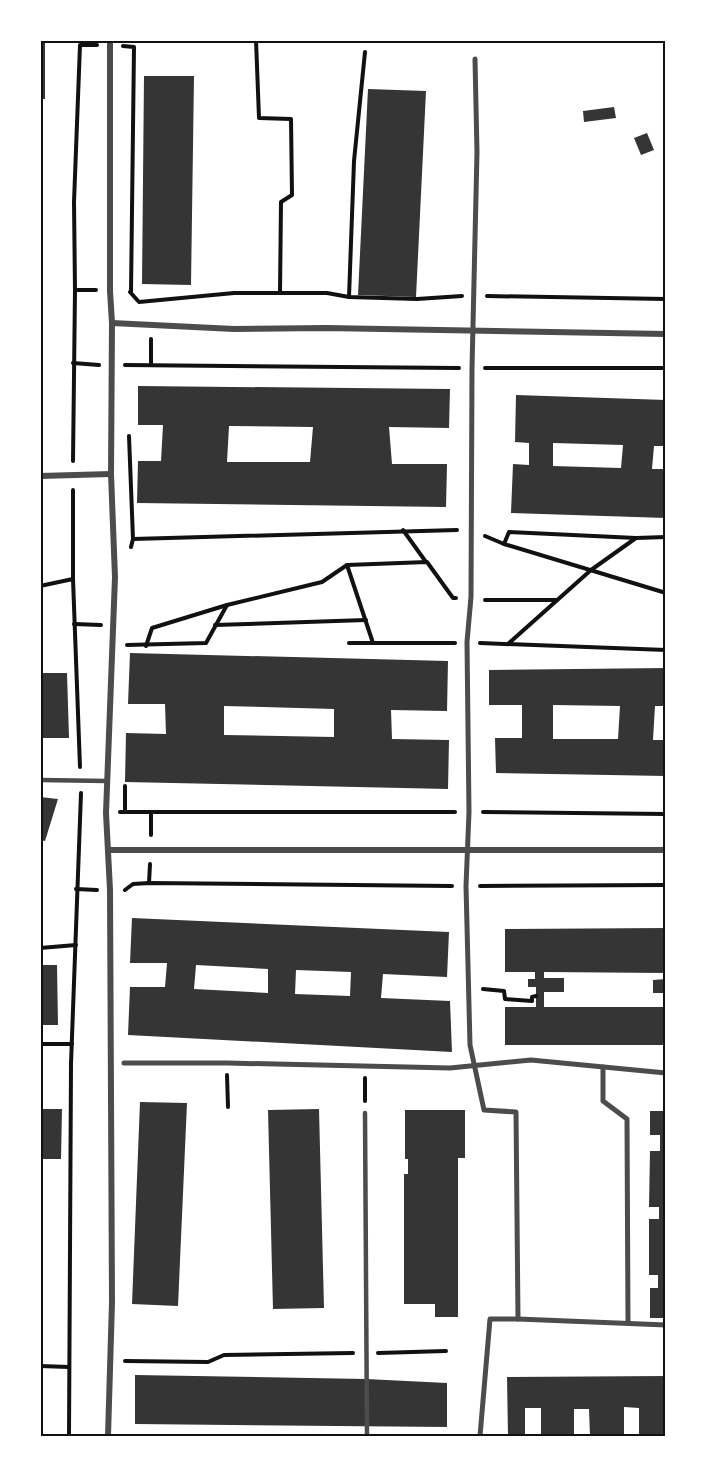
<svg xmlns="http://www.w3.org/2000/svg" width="706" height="1477" viewBox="0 0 706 1477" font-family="'Source Sans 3',sans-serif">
<rect width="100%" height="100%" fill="#fff"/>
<g fill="#353535" fill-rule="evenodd">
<rect x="40" y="40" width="5" height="59"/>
<polygon points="144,76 194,76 191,285 142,284"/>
<polygon points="368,89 426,91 416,297 358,295"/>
<polygon points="614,107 616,118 584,122 583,111"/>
<polygon points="647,133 654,150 641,155 634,138"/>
<path d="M138 386 450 389 449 428 389 427 392 464H447L446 507 137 503 138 461H161L163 425H138ZM229 426 313 427 310 462H227Z"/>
<path d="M516 395 666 400V446H654L652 469H666V518L511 513 513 464 529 465V443L515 442ZM553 443 623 445 621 468 553 466Z"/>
<path d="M130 653 448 661 447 711 391 710 392 739 449 740 448 789 125 782 126 733 166 734 165 704H128ZM224 706 334 709V737L224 735Z"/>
<path d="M666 668V706H655L653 740H666V776L496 773 495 738H522V705H489V670ZM553 705 620 706 618 739H553Z"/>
<polygon points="40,673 67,673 69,738 40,738"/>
<polygon points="40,797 58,799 45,841 40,840"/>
<path d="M132 918 449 932 447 977 383 974 381 998 450 1001 452 1052 128 1035 130 987H165L167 963H130ZM196 965 268 969V993L194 989ZM296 970 351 972 350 996 295 994Z"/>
<polygon points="666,928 666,973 544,972 544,978 564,978 564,992 544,992 544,1007 666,1007 666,1045 505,1045 505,1007 536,1007 536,987 528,987 528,979 535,979 535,972 505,972 505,929"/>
<polygon points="40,965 57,965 58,1025 40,1025"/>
<polygon points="666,979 666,993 653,993 653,980"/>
<polygon points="140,1102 187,1103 178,1306 132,1304"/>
<polygon points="40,1109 62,1109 61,1159 40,1159"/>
<polygon points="319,1109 324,1308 273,1309 268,1110"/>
<polygon points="405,1110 465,1110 465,1158 458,1158 458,1317 435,1317 435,1304 404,1304 404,1174 408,1174 408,1159 405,1159"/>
<polygon points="650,1111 666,1111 666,1318 650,1318 650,1288 658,1288 658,1275 649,1275 649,1219 659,1219 659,1207 649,1207 650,1151 660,1151 660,1135 650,1135"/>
<polygon points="135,1375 366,1379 447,1383 447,1427 135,1424"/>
<polygon points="666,1376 666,1435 639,1435 639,1408 624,1407 624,1436 590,1436 589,1409 574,1409 574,1436 541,1436 541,1408 525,1408 525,1436 508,1436 507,1377"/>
</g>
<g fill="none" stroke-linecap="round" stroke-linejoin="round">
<g stroke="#111" stroke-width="4">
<polyline points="256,40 259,118 291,119 292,195 281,202 280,293"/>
<polyline points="123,46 134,47 131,292"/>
<polyline points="75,290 96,290"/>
<polyline points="130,292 139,302 234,293 327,293 349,297 417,299 462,296"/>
<polyline points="487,296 666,299"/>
<polyline points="349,297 354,161 365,52"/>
<polyline points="73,363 99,365"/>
<polyline points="125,365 459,368"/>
<polyline points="151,365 151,339"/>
<polyline points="485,368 666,368"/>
<polyline points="129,436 133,539 131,547"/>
<polyline points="73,461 75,290 74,202 80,45 97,45"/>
<polyline points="73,490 73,579 80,767"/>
<polyline points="403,530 426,562"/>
<polyline points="485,536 504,544 509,532 636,538 666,537"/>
<polyline points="133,539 457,530"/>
<polyline points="504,544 666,593"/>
<polyline points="347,565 373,643"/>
<polyline points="40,586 73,579"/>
<polyline points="485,600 556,600"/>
<polyline points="74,624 101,625"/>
<polyline points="215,625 366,620"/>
<polyline points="349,643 455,643"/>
<polyline points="480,643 666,650"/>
<polyline points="508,644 591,570 636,538"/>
<polyline points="127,645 206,643 227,605"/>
<polyline points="146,646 152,628 227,605 322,582 347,565 427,562 453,598 456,598"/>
<polyline points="125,786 125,812"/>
<polyline points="120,812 455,812"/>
<polyline points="483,812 666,814"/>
<polyline points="151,835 151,812"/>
<polyline points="149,883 150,864"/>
<polyline points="480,886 666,885"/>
<polyline points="76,889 97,890"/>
<polyline points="125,890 133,884 149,883 452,886"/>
<polyline points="40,948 76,945"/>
<polyline points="483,989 504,991 505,999 532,1001 532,997 536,996"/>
<polyline points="40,1044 72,1044"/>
<polyline points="227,1075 228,1107"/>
<polyline points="365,1101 365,1078"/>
<polyline points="378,1353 446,1351"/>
<polyline points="125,1361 208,1362 224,1355 353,1353"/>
<polyline points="40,1366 69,1367"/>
<polyline points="69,1436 71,1064 81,793"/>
</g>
<g stroke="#4c4c4c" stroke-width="4.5">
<polyline points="40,780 107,781"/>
<polyline points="365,1113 367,1436"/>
</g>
<g stroke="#4c4c4c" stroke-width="5">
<polyline points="475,59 477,152 472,368 471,597 467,642 469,812 466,886 470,1045 484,1110 516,1112 518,1319 490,1319 480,1436"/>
<polyline points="124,1063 227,1063 450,1068 531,1060 666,1073"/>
<polyline points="603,1067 603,1101 627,1119 628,1323"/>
<polyline points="518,1319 666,1325"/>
</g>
<g stroke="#4c4c4c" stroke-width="6">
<polyline points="112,323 234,329 326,328 666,334"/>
<polyline points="40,476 111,474"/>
<polyline points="109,850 666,850"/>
<polyline points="108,1436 112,1302 110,890 106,813 115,577 111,474 112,323 110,291 110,40"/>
</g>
</g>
<rect width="706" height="1477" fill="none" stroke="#ffffff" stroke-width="84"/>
<rect x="42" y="42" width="622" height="1393" fill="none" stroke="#111" stroke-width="2"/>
</svg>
